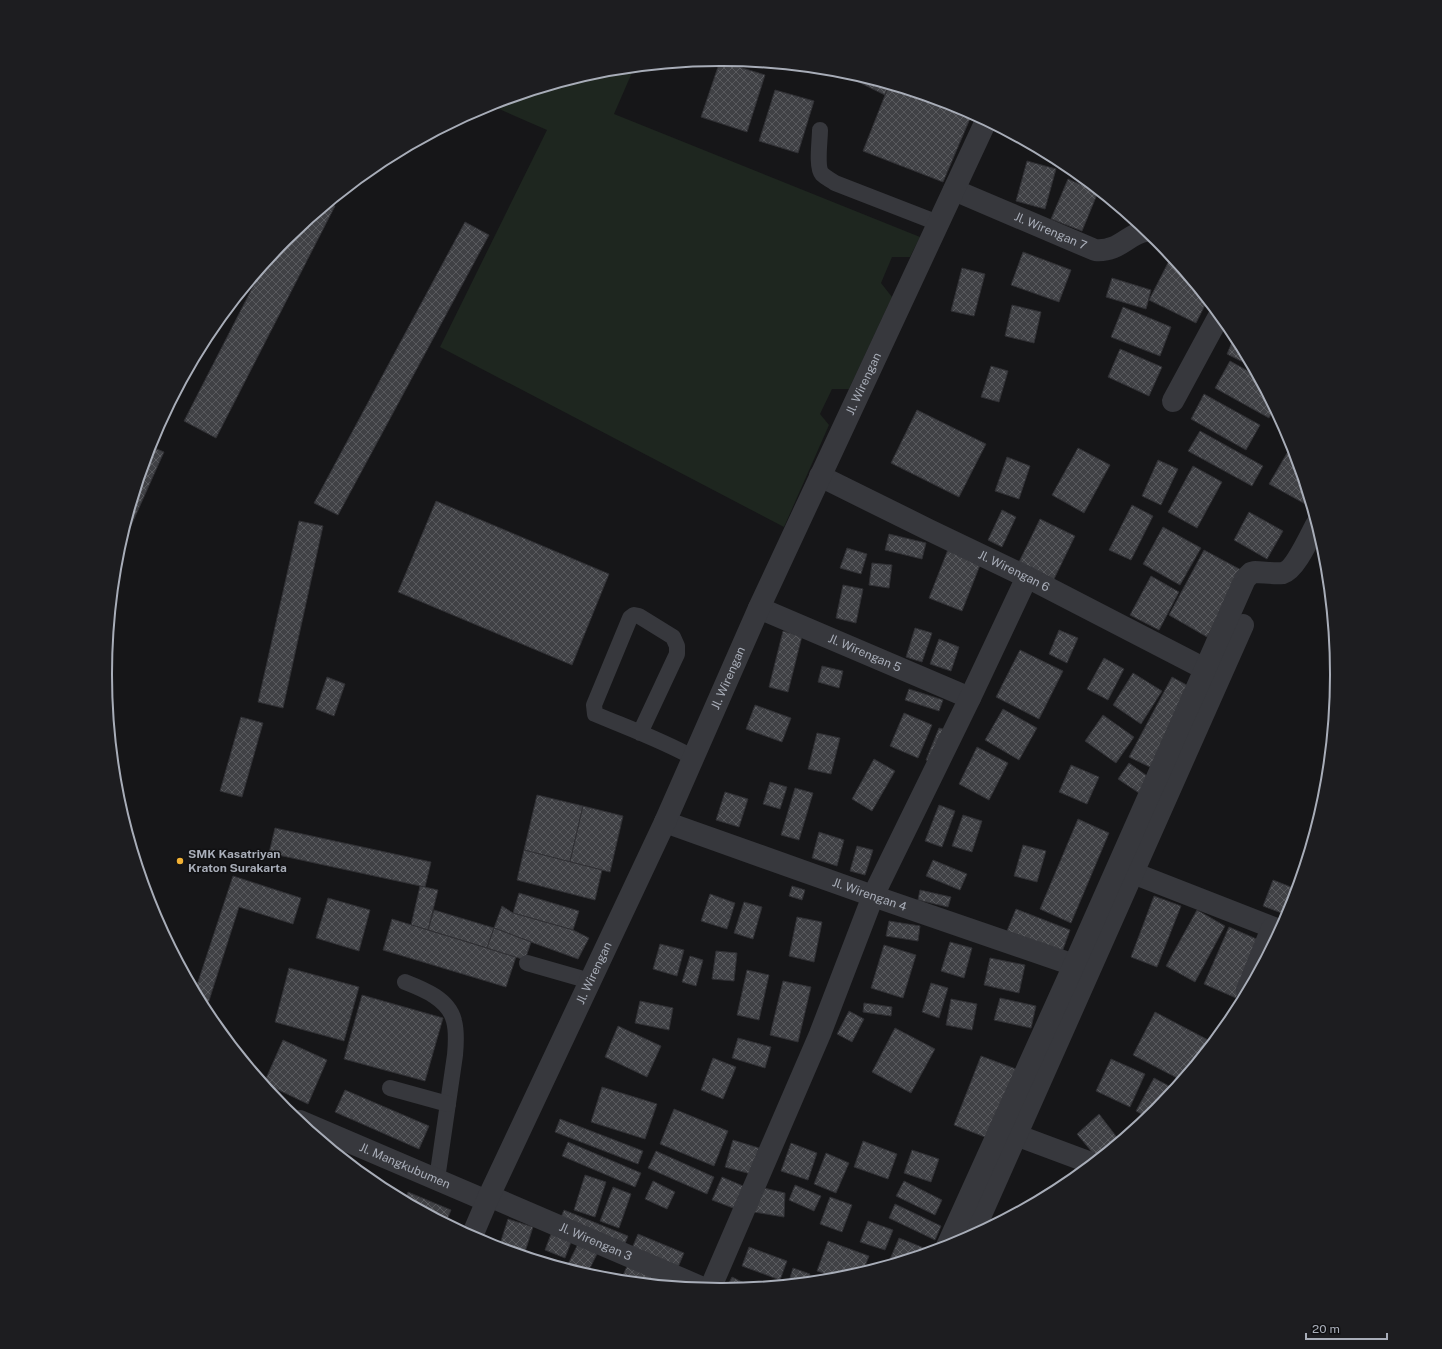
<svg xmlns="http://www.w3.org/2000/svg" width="1442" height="1349" viewBox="0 0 1442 1349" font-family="'Public Sans',sans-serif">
<defs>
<pattern id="building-cross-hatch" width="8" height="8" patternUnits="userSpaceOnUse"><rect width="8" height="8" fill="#404145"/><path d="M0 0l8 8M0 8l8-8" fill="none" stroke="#595a5e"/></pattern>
</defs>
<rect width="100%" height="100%" fill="#161618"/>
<polygon fill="#1e261f" points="634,68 614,114 920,237 910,257 892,257 881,283 892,297 849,389 832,389 820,414 829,425 784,527 440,347 547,130 490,105 601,71"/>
<g fill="url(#building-cross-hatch)" stroke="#303034">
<polygon points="720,61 765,75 747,132 701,117"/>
<polygon points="834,70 841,71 889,85 885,95"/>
<polygon points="889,85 957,106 972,114 943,182 863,151"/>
<polygon points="775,90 814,101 798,153 759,141"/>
<polygon points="1027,161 1056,169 1045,209 1016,201"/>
<polygon points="1068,179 1098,192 1082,231 1051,219"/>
<polygon points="330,203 335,206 216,438 184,421 263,267 286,239"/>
<polygon points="465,222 489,235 338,515 314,503"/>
<polygon points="1023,252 1071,270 1059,302 1011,285"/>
<polygon points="1170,259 1175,262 1207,301 1196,323 1149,300"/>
<polygon points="962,268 985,274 974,316 951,311"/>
<polygon points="1112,278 1151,290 1146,309 1106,297"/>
<polygon points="1012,305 1041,312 1034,343 1005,336"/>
<polygon points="1123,307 1171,327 1160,356 1111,337"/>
<polygon points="1233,340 1238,343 1251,366 1227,354"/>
<polygon points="1120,349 1162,367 1149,396 1108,377"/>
<polygon points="1230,361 1255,375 1274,409 1269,418 1215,388"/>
<polygon points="991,366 1008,371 999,402 981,397"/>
<polygon points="1204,394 1260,425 1246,450 1191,419"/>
<polygon points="917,410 986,444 959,497 891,463"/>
<polygon points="1200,431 1263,466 1252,486 1188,451"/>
<polygon points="150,446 164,452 117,557 117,554"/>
<polygon points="1078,448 1110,465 1084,513 1052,495"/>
<polygon points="1287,453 1295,458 1309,504 1309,506 1269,484"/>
<polygon points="1007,457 1030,466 1019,499 995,491"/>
<polygon points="1158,460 1178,469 1161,505 1142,496"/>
<polygon points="1193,466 1222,482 1197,528 1168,512"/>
<polygon points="436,501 609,574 572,665 398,592"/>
<polygon points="1132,505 1153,516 1131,560 1109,550"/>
<polygon points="1002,510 1016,517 1002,547 988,540"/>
<polygon points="1249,512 1283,531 1267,559 1234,540"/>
<polygon points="1040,519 1075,536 1053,581 1018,564"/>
<polygon points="299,521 323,526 283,708 258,702"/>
<polygon points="1163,527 1201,548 1180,585 1143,564"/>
<polygon points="889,534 926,543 922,559 885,550"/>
<polygon points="949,547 982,560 962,611 929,598"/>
<polygon points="847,548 867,554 861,574 840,568"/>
<polygon points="1204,550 1243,571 1207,637 1169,615"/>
<polygon points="872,563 892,565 889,588 869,585"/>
<polygon points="1151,576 1179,592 1159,630 1130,615"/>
<polygon points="843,585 863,589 856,623 836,618"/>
<polygon points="915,628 932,633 922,662 906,657"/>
<polygon points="1059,630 1078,638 1067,663 1049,654"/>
<polygon points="783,631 802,636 788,692 769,687"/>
<polygon points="939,639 959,647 951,671 930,664"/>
<polygon points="1020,650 1063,671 1039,719 996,697"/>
<polygon points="1104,658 1124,669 1108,700 1087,689"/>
<polygon points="822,666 843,671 839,688 818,682"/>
<polygon points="1133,673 1162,691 1141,724 1113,705"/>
<polygon points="327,677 345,684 334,716 316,709"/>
<polygon points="1172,677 1192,688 1154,769 1129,757"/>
<polygon points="909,689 943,700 939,711 905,700"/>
<polygon points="755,705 791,718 782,742 746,729"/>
<polygon points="1003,709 1037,728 1019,760 985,740"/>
<polygon points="904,713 932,725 918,758 890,746"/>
<polygon points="1103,715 1134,737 1116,763 1085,741"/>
<polygon points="241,717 263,723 242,797 220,791"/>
<polygon points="939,728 943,729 930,762 926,760"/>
<polygon points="817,733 840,738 831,774 808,769"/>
<polygon points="977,747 1008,763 989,800 959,784"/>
<polygon points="874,759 895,771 872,811 852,799"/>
<polygon points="1129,763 1150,778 1139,793 1118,779"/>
<polygon points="1071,765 1099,777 1087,804 1059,792"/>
<polygon points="770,782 787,787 780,809 763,804"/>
<polygon points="795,788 813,793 799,840 781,835"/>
<polygon points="725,792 748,799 739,827 716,820"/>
<polygon points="537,795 583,806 570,862 524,850"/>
<polygon points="939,805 955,811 942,847 925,841"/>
<polygon points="583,806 623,816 610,872 570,862"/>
<polygon points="963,815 982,821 972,852 952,846"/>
<polygon points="1078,819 1109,833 1071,923 1040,909"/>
<polygon points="275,828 431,862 425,887 269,853"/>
<polygon points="819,832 844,840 837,866 812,858"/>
<polygon points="1023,845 1046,851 1037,882 1014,876"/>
<polygon points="857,846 873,850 865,875 850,871"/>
<polygon points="524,850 602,870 595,900 517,880"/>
<polygon points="933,860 967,874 960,890 926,876"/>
<polygon points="233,876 301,898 293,924 239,907 206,1010 195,991"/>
<polygon points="1273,880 1296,889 1287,915 1263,906"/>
<polygon points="420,886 438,890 428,930 411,925"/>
<polygon points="792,886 805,890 802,900 789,896"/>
<polygon points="920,890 951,897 948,907 918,900"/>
<polygon points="519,893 579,911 573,930 513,913"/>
<polygon points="710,894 735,903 727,929 701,921"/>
<polygon points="1154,896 1181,906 1157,967 1131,957"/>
<polygon points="328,898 370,910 359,951 316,938"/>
<polygon points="744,902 762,907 753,939 734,933"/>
<polygon points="502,906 513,913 573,930 589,938 578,959 531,942 494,928"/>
<polygon points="1016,909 1070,930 1062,952 1007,931"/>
<polygon points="434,910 494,928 487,948 428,930"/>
<polygon points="1197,910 1225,926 1195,982 1166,966"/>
<polygon points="797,917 822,922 814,962 789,956"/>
<polygon points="392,919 516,957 506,987 383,950"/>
<polygon points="889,921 920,926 918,941 886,936"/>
<polygon points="1229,927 1261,941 1236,998 1204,984"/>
<polygon points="494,928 531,942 525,960 487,948"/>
<polygon points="950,942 972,948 964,978 941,971"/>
<polygon points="660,944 684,950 677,976 653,969"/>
<polygon points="884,945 916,955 903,998 871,988"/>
<polygon points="716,951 737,953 734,981 712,979"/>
<polygon points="690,956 703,960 696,986 682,982"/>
<polygon points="990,958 1025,965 1019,993 984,985"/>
<polygon points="289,968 359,987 344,1041 275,1022"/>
<polygon points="747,970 769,975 759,1020 737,1015"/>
<polygon points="783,981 811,987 798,1042 770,1035"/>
<polygon points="931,983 948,988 939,1018 922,1012"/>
<polygon points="362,995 443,1018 425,1081 344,1059"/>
<polygon points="1000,998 1036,1006 1031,1028 994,1020"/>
<polygon points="951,999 977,1004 972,1030 946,1025"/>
<polygon points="640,1001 673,1008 669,1030 635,1023"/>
<polygon points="864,1003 892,1007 891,1016 863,1012"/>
<polygon points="849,1011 864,1019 852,1042 837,1034"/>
<polygon points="1155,1012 1212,1042 1181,1080 1133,1055"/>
<polygon points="618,1026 661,1046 647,1077 605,1057"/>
<polygon points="895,1028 935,1049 911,1093 872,1072"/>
<polygon points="738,1038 771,1047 765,1068 732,1058"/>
<polygon points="283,1040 327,1060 308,1104 264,1083"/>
<polygon points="981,1056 1016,1069 990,1139 954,1125"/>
<polygon points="713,1058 736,1067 723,1099 701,1090"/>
<polygon points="1111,1059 1145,1074 1130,1107 1096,1091"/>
<polygon points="1154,1078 1169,1086 1158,1107 1147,1117 1136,1111"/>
<polygon points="602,1087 657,1104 645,1139 591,1122"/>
<polygon points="345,1090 429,1126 419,1149 335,1112"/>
<polygon points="674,1109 728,1131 714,1166 660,1144"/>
<polygon points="1099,1114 1119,1140 1097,1158 1077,1134"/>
<polygon points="560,1119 643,1151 638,1164 555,1132"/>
<polygon points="733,1140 759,1148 751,1174 725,1167"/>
<polygon points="863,1141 897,1154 888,1179 854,1167"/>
<polygon points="568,1142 641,1173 635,1187 562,1156"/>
<polygon points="791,1143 817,1153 808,1180 781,1171"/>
<polygon points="912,1150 939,1159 931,1182 904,1173"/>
<polygon points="656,1151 714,1177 707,1194 648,1168"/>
<polygon points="826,1153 849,1163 836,1193 814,1184"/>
<polygon points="585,1175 606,1182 595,1217 574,1210"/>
<polygon points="722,1177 750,1189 741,1211 712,1200"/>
<polygon points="653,1181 675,1192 667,1209 645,1199"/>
<polygon points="904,1181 942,1200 935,1215 896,1196"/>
<polygon points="795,1185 821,1196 814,1211 789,1200"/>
<polygon points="613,1187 631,1194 619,1228 600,1221"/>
<polygon points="764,1188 785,1193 784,1217 754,1212"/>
<polygon points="408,1192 451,1210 446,1222 405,1200"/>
<polygon points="830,1197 852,1205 842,1232 820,1224"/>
<polygon points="895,1204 941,1226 935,1240 889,1218"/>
<polygon points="564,1210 628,1236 623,1249 559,1222"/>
<polygon points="508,1219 533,1227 524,1255 499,1247"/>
<polygon points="868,1221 893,1230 885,1250 860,1242"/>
<polygon points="551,1234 571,1242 565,1258 545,1250"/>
<polygon points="638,1234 684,1253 676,1272 630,1253"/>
<polygon points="899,1238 929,1250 929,1252 888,1264"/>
<polygon points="828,1241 869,1256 863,1271 839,1278 817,1271"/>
<polygon points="578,1244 597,1254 587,1274 568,1264"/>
<polygon points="749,1247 787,1261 780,1280 742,1266"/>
<polygon points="628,1264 690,1287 621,1280"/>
<polygon points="793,1268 810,1274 807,1282 793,1283 789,1281"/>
<polygon points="732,1277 752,1287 726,1289"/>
</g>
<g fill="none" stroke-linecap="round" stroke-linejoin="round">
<g stroke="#37383d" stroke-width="16">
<path d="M820 130C820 140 816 167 822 174 826 178 831 180 835 183L938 223"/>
<path d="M640 733 677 654V646L673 637 639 616 634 615 630 618 594 705 595 714C628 728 661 740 692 757"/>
<polyline points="527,963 590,981"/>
<path d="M405 982C423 989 449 999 454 1021 457 1032 456 1044 455 1055L437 1179"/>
<polyline points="390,1088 448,1104"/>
</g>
<g stroke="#37383d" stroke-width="22">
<path id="s1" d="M954 190 1095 250C1120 252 1127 234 1146 231"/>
<polyline points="1173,401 1219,316"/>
<path id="s2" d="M820 476 929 530 1027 577 1205 669"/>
<path id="s3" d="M759 608 970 698"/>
<path id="s4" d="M665 822 873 896 1074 965"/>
<polyline points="1133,873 1279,930"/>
<polyline points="1247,990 1272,928"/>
<path id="s5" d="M300 1121 487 1201"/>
<polyline points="1016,1135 1091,1163"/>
<path id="s6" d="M489 1196 703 1288"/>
<polyline points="972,1235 1243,625"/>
<path id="s7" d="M472 1236 489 1196 665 822 759 608 986 121"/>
<path d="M947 1246 1074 965 1245 579 1251 573 1255 572C1263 572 1274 574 1283 573 1295 570 1310 536 1316 525"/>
<polyline points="710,1289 820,1034 873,896 970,698 1027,577"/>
</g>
</g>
<circle fill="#f2b134" stroke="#111113" stroke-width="1.5" cx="180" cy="861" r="4"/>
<g text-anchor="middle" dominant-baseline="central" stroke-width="3" stroke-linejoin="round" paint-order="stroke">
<g font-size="12" fill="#a8adb8" stroke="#111113">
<text stroke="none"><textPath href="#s1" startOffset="105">Jl. Wirengan 7</textPath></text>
<text stroke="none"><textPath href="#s7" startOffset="938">Jl. Wirengan</textPath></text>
<text stroke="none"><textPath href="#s2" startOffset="216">Jl. Wirengan 6</textPath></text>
<text stroke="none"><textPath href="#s3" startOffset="115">Jl. Wirengan 5</textPath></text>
<text stroke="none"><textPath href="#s7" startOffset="614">Jl. Wirengan</textPath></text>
<text stroke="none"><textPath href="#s4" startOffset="217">Jl. Wirengan 4</textPath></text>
<text stroke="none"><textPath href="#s7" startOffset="290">Jl. Wirengan</textPath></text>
<text stroke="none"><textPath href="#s5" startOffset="114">Jl. Mangkubumen</textPath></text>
<text stroke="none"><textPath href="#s6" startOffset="116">Jl. Wirengan 3</textPath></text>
</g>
<g font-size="12" font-weight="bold" fill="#a8adb8" stroke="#111113" text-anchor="start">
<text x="188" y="854">SMK Kasatriyan<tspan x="188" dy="14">Kraton Surakarta</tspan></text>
</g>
</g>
<path d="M0 0H1442V1349H0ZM720 66H722A608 608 0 0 1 1330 674V675A608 608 0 0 1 722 1283H720A608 608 0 0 1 112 675V674A608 608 0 0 1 720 66Z" fill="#1d1d20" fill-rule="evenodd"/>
<path fill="none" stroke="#a8adb8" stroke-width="2" d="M720 66H722A608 608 0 0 1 1330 674V675A608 608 0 0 1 722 1283H720A608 608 0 0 1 112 675V674A608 608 0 0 1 720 66Z"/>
<path d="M1306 1333v6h81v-6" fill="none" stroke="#a8adb8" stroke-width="2"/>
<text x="1312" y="1333" font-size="12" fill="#a8adb8" stroke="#111113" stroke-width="3" paint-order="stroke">20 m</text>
</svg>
